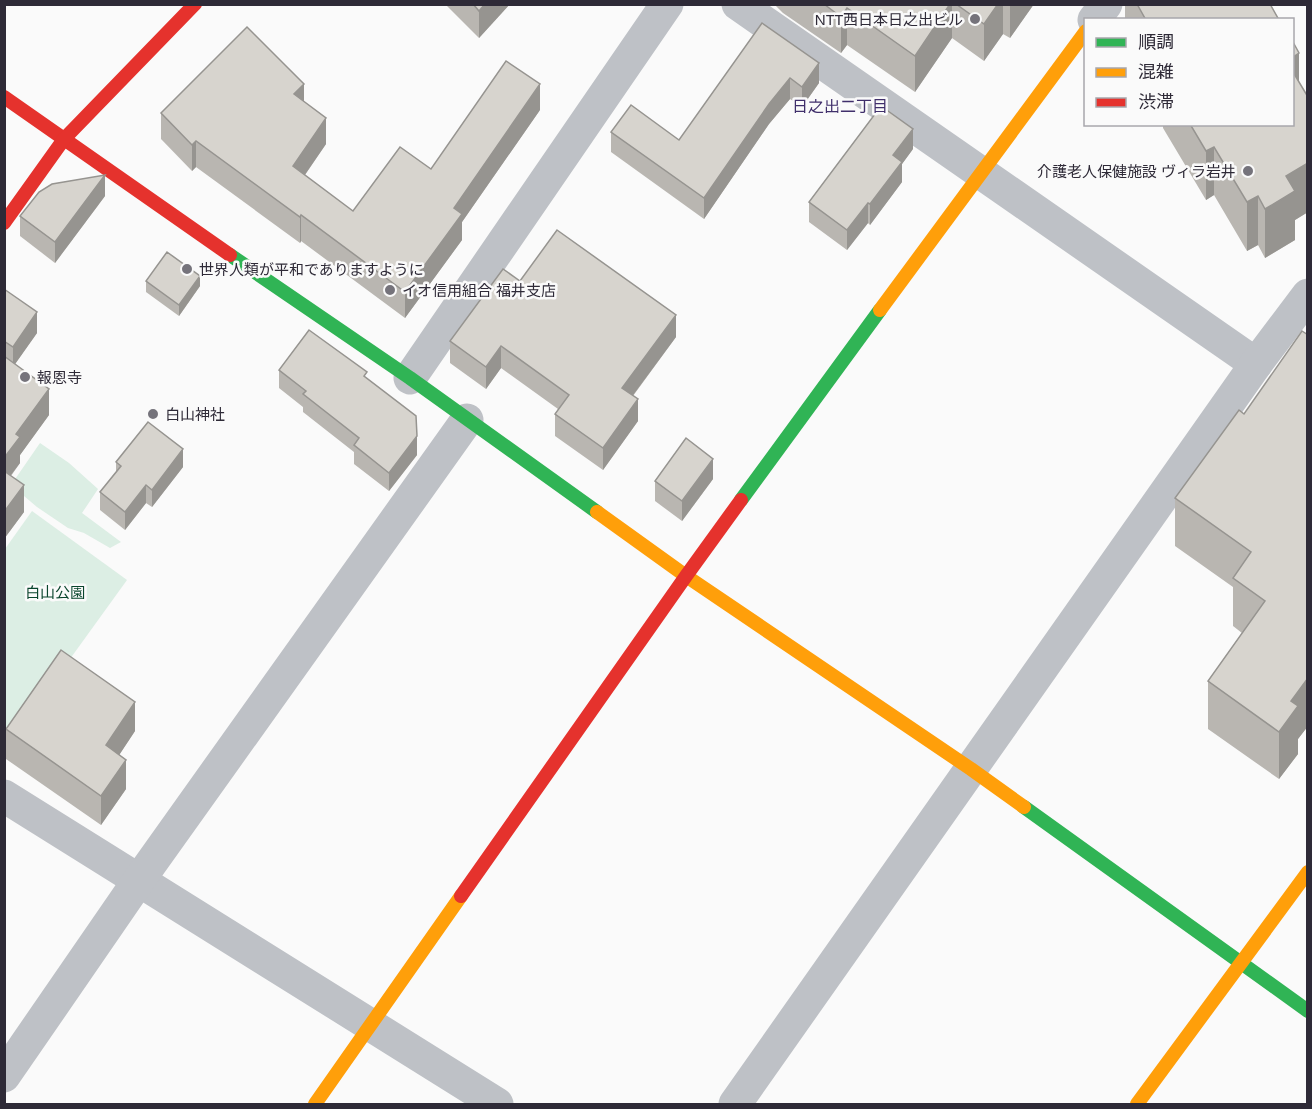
<svg xmlns="http://www.w3.org/2000/svg" width="1312" height="1109" viewBox="0 0 1312 1109" font-family="'Noto Sans','Noto Sans JP',sans-serif">
<rect width="100%" height="100%" fill="#fafafa"/>
<g fill="#dceee4">
<polygon points="40,443 69,463 98,489 82,513 121,542 110,548 84,533 68,528 37,507 11,485"/>
<polygon points="32,511 127,580 5,749 5,549"/>
</g>
<g fill="none" stroke-linecap="round" stroke-linejoin="round">
<g stroke="#bec1c6" stroke-width="33">
<polyline points="738,4 1256,364"/>
<polyline points="1094,20 1106,4"/>
<polyline points="410,378 667,4"/>
<polyline points="4,796 497,1104"/>
<polyline points="4,1076 139,880 467,420"/>
<polyline points="735,1104 1256,364 1308,295"/>
</g>
<g stroke="#30b455" stroke-width="14">
<polyline points="230,255 410,378 597,512"/>
<polyline points="741,500 880,310"/>
<polyline points="1024,807 1308,1011"/>
</g>
<g stroke="#ff9f0a" stroke-width="14">
<polyline points="880,310 1086,31"/>
<polyline points="597,512 686,576 971,769 1024,807"/>
<polyline points="315,1104 461,896"/>
<polyline points="1137,1104 1308,872"/>
</g>
<g stroke="#e5322d" stroke-width="14">
<polyline points="4,97 230,255"/>
<polyline points="4,223 64,139 195,4"/>
<polyline points="461,896 686,576 741,500"/>
</g>
</g>
<g fill="#b9b6b1">
<polygon points="445,4 510,4 479,38"/>
<polygon points="774,4 1034,4 1010,38 1003,34 984,61 952,38 915,92 847,45 841,53 783,13"/>
<polygon points="1125,4 1270,4 1279,20 1125,20"/>
<polygon points="762,23 819,83 802,107 790,99 769,124 704,219 611,152 611,132 679,140"/>
<polygon points="1299,83 1308,97 1308,212 1295,220 1295,240 1265,258 1258,245 1247,251 1214,195 1206,200 1163,128 1163,124 1293,124"/>
<polygon points="304,102 326,144 305,175 353,211 540,110 462,222 462,240 405,318 301,241 300,243 196,167 192,171 161,139 161,113"/>
<polygon points="913,149 902,164 902,182 870,225 868,223 847,250 809,222 809,202"/>
<polygon points="105,196 55,263 20,236 20,216"/>
<polygon points="146,281 200,286 179,316 146,292"/>
<polygon points="520,281 676,337 633,396 638,421 603,470 555,436 555,414 558,409 501,368 486,389 450,363 450,341"/>
<polygon points="4,289 37,333 15,364 49,415 20,455 20,463 11,476 24,512 4,539"/>
<polygon points="1308,335 1308,726 1298,739 1298,754 1279,779 1208,729 1208,681 1242,633 1233,626 1233,587 1175,546 1175,498"/>
<polygon points="279,370 367,378 417,455 389,491 354,464 354,452 303,412 303,407 279,388"/>
<polygon points="116,462 183,467 152,507 146,503 125,530 100,510 100,492 116,472"/>
<polygon points="713,479 682,521 655,501 655,481"/>
<polygon points="6,729 135,731 119,755 126,789 101,825 6,759"/>
</g>
<g fill="#969490">
<polygon points="485,4 510,4 479,38 479,11"/>
<polygon points="950,4 952,4 952,38 915,92 915,56"/>
<polygon points="998,4 1003,4 1003,34 984,61 984,24"/>
<polygon points="1010,4 1034,4 1010,38"/>
<polygon points="847,8 847,45 841,53 841,17"/>
<polygon points="1299,53 1299,102 1293,106 1293,57"/>
<polygon points="819,63 819,83 802,107 802,87"/>
<polygon points="790,78 790,99 769,124 704,219 704,198 769,104"/>
<polygon points="304,84 304,110 294,94"/>
<polygon points="540,84 540,110 462,222 462,240 405,318 405,292 454,208"/>
<polygon points="326,118 326,144 293,192 293,166"/>
<polygon points="913,129 913,149 902,164 902,182 870,225 870,204 893,155"/>
<polygon points="196,141 196,167 192,171 192,145"/>
<polygon points="1214,147 1214,195 1206,200 1206,151"/>
<polygon points="1308,163 1308,212 1295,220 1295,240 1265,258 1265,209 1286,176"/>
<polygon points="105,175 105,196 55,263 55,242"/>
<polygon points="1258,196 1258,245 1247,251 1247,202"/>
<polygon points="868,203 868,223 847,250 847,230"/>
<polygon points="301,215 301,241 300,243 300,217"/>
<polygon points="200,276 200,286 179,316 179,305"/>
<polygon points="37,312 37,333 13,367 13,347"/>
<polygon points="676,315 676,337 622,410 622,388"/>
<polygon points="501,346 501,368 486,389 486,367"/>
<polygon points="49,389 49,415 20,455 20,463 4,484 4,458 16,434"/>
<polygon points="638,399 638,421 603,470 603,448"/>
<polygon points="417,436 417,455 389,491 389,473"/>
<polygon points="183,449 183,467 152,507 152,490"/>
<polygon points="713,459 713,479 682,521 682,501"/>
<polygon points="24,485 24,512 4,539 4,512"/>
<polygon points="146,485 146,503 125,530 125,512"/>
<polygon points="1308,678 1308,726 1298,739 1298,754 1279,779 1279,732 1291,701"/>
<polygon points="135,702 135,731 106,775 106,745"/>
<polygon points="126,760 126,789 101,825 101,796"/>
</g>
<g fill="#d7d4ce" stroke="#969490" stroke-width="1.5">
<polygon points="473,4 485,4 479,11"/>
<polygon points="824,4 950,4 915,56 847,8 841,17"/>
<polygon points="956,4 998,4 984,24"/>
<polygon points="1137,4 1270,4 1279,20 1146,20"/>
<polygon points="762,23 819,63 802,87 790,78 769,104 704,198 611,132 631,105 679,140"/>
<polygon points="247,27 304,84 294,94 326,118 293,166 353,211 400,147 431,169 506,61 540,84 454,208 462,214 405,292 301,215 300,217 196,141 192,145 161,113"/>
<polygon points="1293,42 1299,53 1293,57"/>
<polygon points="1293,72 1308,97 1308,163 1286,176 1295,191 1265,209 1258,196 1247,202 1214,147 1206,151 1190,124 1293,124"/>
<polygon points="881,106 913,129 893,155 902,162 870,204 868,203 847,230 809,202"/>
<polygon points="105,175 55,242 20,216 39,192 52,184"/>
<polygon points="557,230 676,315 622,388 638,399 603,448 555,414 569,395 501,346 486,367 450,341 503,269 520,281"/>
<polygon points="167,252 200,276 179,305 146,281"/>
<polygon points="4,289 37,312 13,347 4,341"/>
<polygon points="309,330 367,372 364,376 416,416 417,436 389,473 354,445 359,438 303,394 306,391 279,370"/>
<polygon points="1302,331 1308,335 1308,678 1291,701 1298,706 1279,732 1208,681 1265,601 1233,578 1251,552 1175,498 1239,410 1244,414"/>
<polygon points="4,356 49,389 16,434 20,437 4,458"/>
<polygon points="148,422 183,449 152,490 146,485 125,512 100,492 121,466 116,462"/>
<polygon points="686,438 713,459 682,501 655,481"/>
<polygon points="4,471 24,485 4,512"/>
<polygon points="61,650 135,702 106,745 126,760 101,796 6,729"/>
</g>
<g fill="#75737b" stroke="#fafafa" stroke-width="2">
<circle cx="975" cy="19" r="6"/>
<circle cx="1248" cy="171" r="6"/>
<circle cx="187" cy="269" r="6"/>
<circle cx="390" cy="290" r="6"/>
<circle cx="25" cy="377" r="6"/>
<circle cx="153" cy="414" r="6"/>
</g>
<g text-anchor="middle" dominant-baseline="central" stroke-width="5" stroke-linejoin="round" paint-order="stroke">
<g font-size="15" fill="#2e2a37" stroke="#fafafa" text-anchor="start">
<text x="963" y="19" text-anchor="end">NTT西日本日之出ビル</text>
<text x="1236" y="171" text-anchor="end">介護老人保健施設 ヴィラ岩井</text>
<text x="199" y="269">世界人類が平和でありますように</text>
<text x="402" y="290">イオ信用組合 福井支店</text>
<text x="37" y="377">報恩寺</text>
<text x="165" y="414">白山神社</text>
</g>
<g font-size="15" fill="#0a452d" stroke="#fafafa">
<text x="55" y="592">白山公園</text>
</g>
<g font-size="16" fill="#402f6b" stroke="#fafafa">
<text x="840" y="106">日之出二丁目</text>
</g>
</g>
<rect width="1312" height="1109" fill="none" stroke="#2e2a37" stroke-width="12"/>
<rect x="1084" y="18" width="210" height="108" fill="#fafafa" stroke="#a8a7ac" stroke-width="1.5"/>
<rect x="1096" y="38" width="30" height="9" fill="#30b455" stroke="#a8a7ac" stroke-width="1.5"/>
<text x="1138" y="48" font-size="18" fill="#2e2a37">順調</text>
<rect x="1096" y="68" width="30" height="9" fill="#ff9f0a" stroke="#a8a7ac" stroke-width="1.5"/>
<text x="1138" y="78" font-size="18" fill="#2e2a37">混雑</text>
<rect x="1096" y="98" width="30" height="9" fill="#e5322d" stroke="#a8a7ac" stroke-width="1.5"/>
<text x="1138" y="108" font-size="18" fill="#2e2a37">渋滞</text>
</svg>
